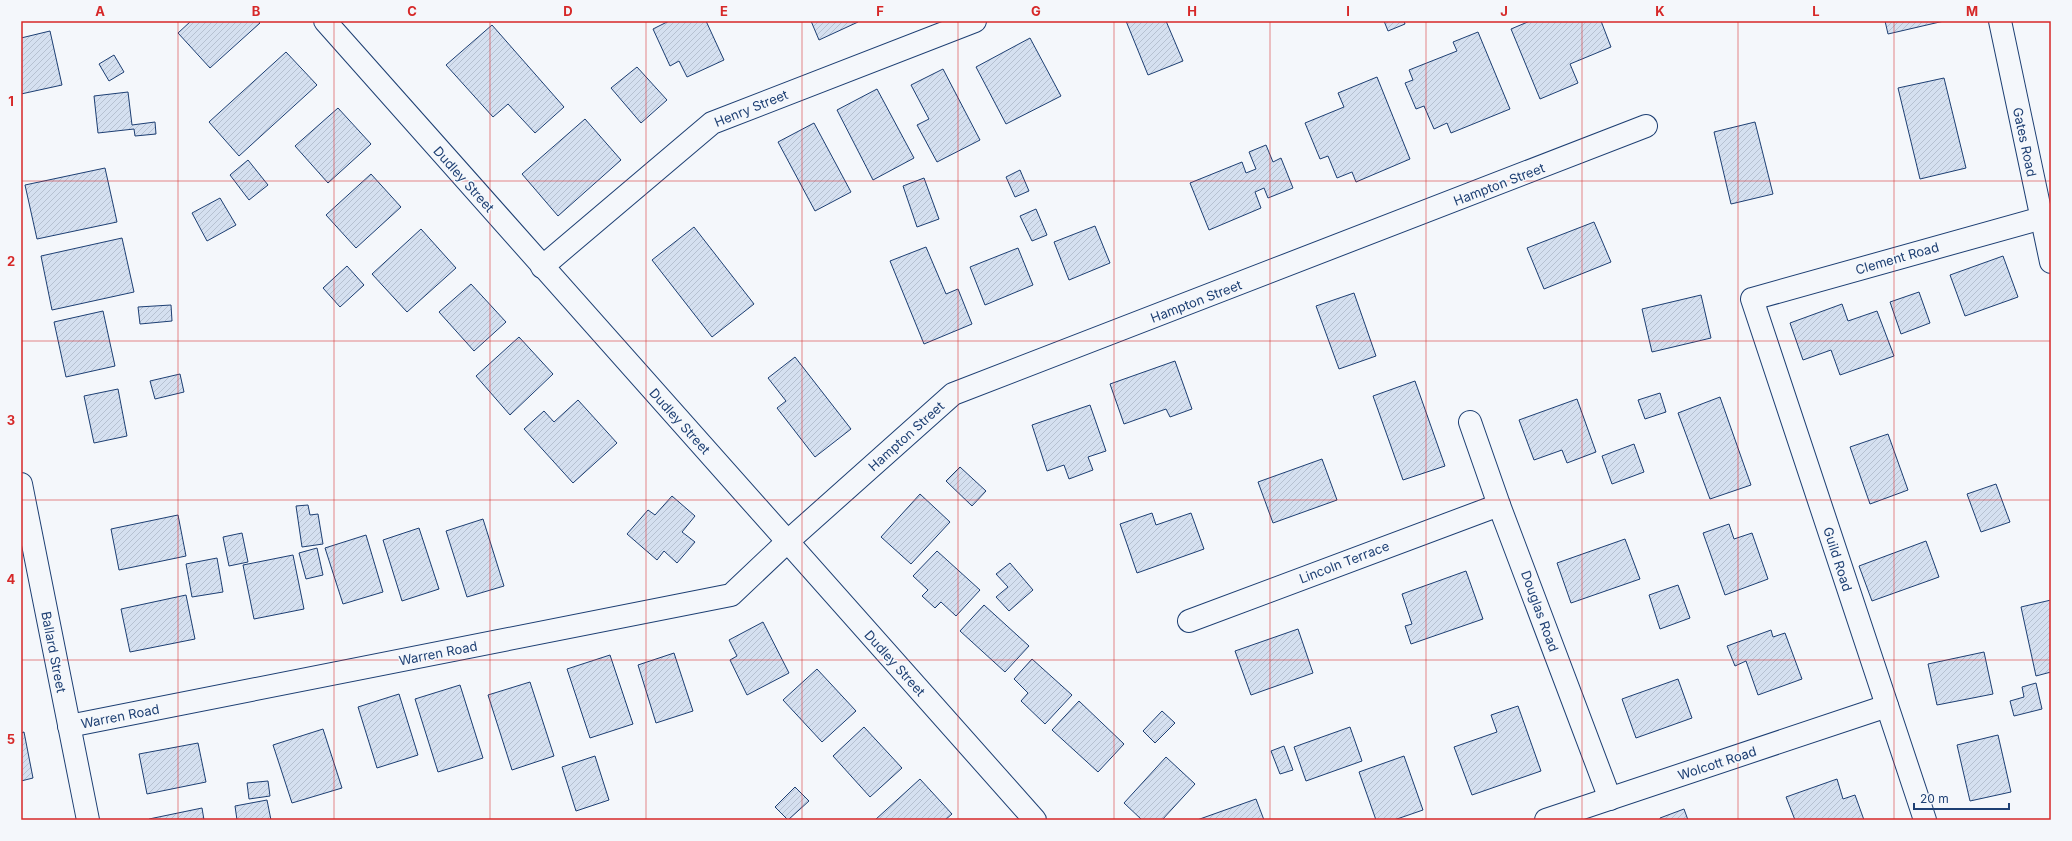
<svg xmlns="http://www.w3.org/2000/svg" width="2072" height="841" viewBox="0 0 2072 841" font-family="Inter,sans-serif">
<defs>
<pattern id="building-hatch" width="6" height="6" patternUnits="userSpaceOnUse"><rect width="6" height="6" fill="#d5e0f0"/><path d="M-1 1l2-2M0 6l6-6M5 7l2-2" fill="none" stroke="#b6c1d1"/></pattern>
</defs>
<rect width="100%" height="100%" fill="#f4f7fb"/>
<g fill="url(#building-hatch)" stroke="#1d3f73">
<polygon points="191,21 258,21 260,23 210,68 178,33"/>
<polygon points="669,21 706,21 724,60 687,77 679,61 670,66 653,29"/>
<polygon points="811,21 858,21 858,22 819,40"/>
<polygon points="1126,21 1166,21 1183,61 1148,75"/>
<polygon points="1384,21 1404,21 1405,24 1388,31"/>
<polygon points="1530,21 1601,21 1611,47 1570,64 1578,83 1540,99 1511,29"/>
<polygon points="1885,21 1944,21 1888,34"/>
<polygon points="492,25 564,107 535,133 508,104 493,117 446,65"/>
<polygon points="50,31 62,85 21,94 21,38"/>
<polygon points="1478,32 1510,109 1451,133 1447,123 1434,129 1424,106 1416,109 1405,83 1413,80 1409,70 1457,51 1453,42"/>
<polygon points="1030,38 1061,96 1006,124 976,67"/>
<polygon points="286,52 317,85 239,156 209,122"/>
<polygon points="114,55 124,72 109,81 99,64"/>
<polygon points="637,67 667,100 641,123 611,88"/>
<polygon points="943,69 980,140 937,162 917,125 929,119 911,85"/>
<polygon points="1377,77 1410,159 1356,182 1352,172 1337,178 1328,156 1320,159 1305,123 1344,107 1338,93"/>
<polygon points="1944,78 1966,168 1920,179 1898,88"/>
<polygon points="877,89 914,158 873,180 837,110"/>
<polygon points="128,92 132,125 155,122 156,134 135,136 134,129 98,133 94,96"/>
<polygon points="338,108 371,144 328,183 295,146"/>
<polygon points="585,119 621,160 558,216 522,174"/>
<polygon points="1755,122 1773,194 1731,204 1714,132"/>
<polygon points="814,123 851,192 815,211 778,142"/>
<polygon points="1266,145 1273,162 1281,158 1293,188 1268,198 1264,188 1255,192 1261,208 1209,230 1190,183 1242,162 1246,173 1256,169 1249,152"/>
<polygon points="248,160 268,185 249,200 230,175"/>
<polygon points="105,168 117,222 37,239 25,185"/>
<polygon points="1020,170 1029,191 1015,197 1006,177"/>
<polygon points="371,174 401,207 356,248 326,215"/>
<polygon points="924,178 939,219 917,227 903,186"/>
<polygon points="220,198 236,225 207,241 192,213"/>
<polygon points="1036,209 1047,235 1032,241 1020,216"/>
<polygon points="1594,222 1611,262 1544,289 1527,248"/>
<polygon points="1095,226 1110,263 1069,280 1054,242"/>
<polygon points="694,227 754,304 712,337 652,260"/>
<polygon points="421,229 456,268 407,312 372,274"/>
<polygon points="122,238 134,292 52,310 41,256"/>
<polygon points="926,247 946,294 958,289 972,324 924,344 890,261"/>
<polygon points="1018,248 1033,285 985,305 970,267"/>
<polygon points="2003,256 2018,297 1965,316 1950,275"/>
<polygon points="347,266 364,285 340,307 323,288"/>
<polygon points="471,284 506,322 474,351 439,312"/>
<polygon points="1919,292 1930,323 1901,334 1890,302"/>
<polygon points="1354,293 1376,356 1339,369 1316,306"/>
<polygon points="1701,295 1711,338 1652,352 1642,309"/>
<polygon points="1842,304 1848,321 1877,311 1894,356 1840,375 1831,350 1803,360 1790,323"/>
<polygon points="171,305 172,321 140,324 138,307"/>
<polygon points="103,311 115,366 66,377 54,322"/>
<polygon points="519,337 553,374 510,415 476,376"/>
<polygon points="795,357 851,429 815,457 777,408 786,401 768,378"/>
<polygon points="1175,361 1192,409 1170,417 1166,409 1124,424 1110,384"/>
<polygon points="180,374 184,392 155,399 150,381"/>
<polygon points="1415,381 1445,466 1403,480 1373,396"/>
<polygon points="118,389 127,436 94,443 84,396"/>
<polygon points="1660,393 1666,412 1645,419 1638,400"/>
<polygon points="1720,397 1751,485 1710,499 1678,413"/>
<polygon points="1577,399 1596,452 1567,463 1562,450 1534,460 1519,420"/>
<polygon points="578,400 617,443 573,483 524,429 544,411 554,422"/>
<polygon points="1090,405 1106,451 1088,457 1093,470 1069,479 1064,465 1047,471 1032,425"/>
<polygon points="1888,434 1908,490 1870,504 1850,447"/>
<polygon points="1634,444 1644,472 1612,484 1602,456"/>
<polygon points="1322,459 1337,500 1273,523 1258,482"/>
<polygon points="960,467 986,491 972,506 946,481"/>
<polygon points="1996,484 2010,522 1981,532 1967,494"/>
<polygon points="920,494 950,522 911,564 881,537"/>
<polygon points="672,496 695,516 682,532 695,542 677,563 664,551 657,560 627,534 648,510 655,515"/>
<polygon points="308,505 310,515 318,514 323,544 302,547 296,506"/>
<polygon points="1152,513 1156,525 1191,513 1204,549 1137,573 1120,524"/>
<polygon points="178,515 186,556 119,570 111,529"/>
<polygon points="483,519 504,586 467,597 446,531"/>
<polygon points="1729,524 1734,539 1752,533 1768,579 1725,595 1703,533"/>
<polygon points="419,528 439,589 402,601 383,540"/>
<polygon points="242,533 248,562 229,566 223,537"/>
<polygon points="366,535 383,592 343,604 325,548"/>
<polygon points="1625,539 1640,579 1571,603 1557,563"/>
<polygon points="1926,541 1939,577 1872,601 1859,566"/>
<polygon points="317,548 323,575 306,579 299,553"/>
<polygon points="937,551 980,590 956,616 941,602 935,608 922,596 928,590 913,576"/>
<polygon points="293,555 304,609 254,619 243,565"/>
<polygon points="217,558 223,592 192,597 186,564"/>
<polygon points="1010,563 1033,590 1009,611 996,597 1008,587 996,574"/>
<polygon points="1466,571 1483,619 1411,644 1405,626 1412,624 1402,594"/>
<polygon points="1678,585 1690,618 1660,629 1649,595"/>
<polygon points="186,595 195,639 130,652 121,609"/>
<polygon points="2051,600 2051,672 2036,676 2021,607"/>
<polygon points="984,605 1029,646 1005,672 960,631"/>
<polygon points="763,622 789,673 747,695 730,660 737,656 729,640"/>
<polygon points="1298,629 1313,673 1251,695 1235,651"/>
<polygon points="1771,630 1773,637 1785,633 1802,679 1758,695 1746,661 1735,666 1727,646"/>
<polygon points="1984,652 1993,694 1937,705 1928,664"/>
<polygon points="674,653 693,711 656,723 638,665"/>
<polygon points="610,655 633,724 590,738 567,669"/>
<polygon points="1032,659 1072,695 1045,724 1021,701 1028,693 1014,679"/>
<polygon points="817,669 856,711 822,742 783,700"/>
<polygon points="1678,679 1692,718 1636,738 1622,699"/>
<polygon points="530,682 554,756 512,770 488,695"/>
<polygon points="2036,683 2042,709 2014,716 2010,701 2024,697 2022,687"/>
<polygon points="460,685 483,758 438,772 415,699"/>
<polygon points="399,694 418,755 377,768 358,707"/>
<polygon points="1079,701 1124,744 1098,772 1052,730"/>
<polygon points="1518,706 1541,771 1472,795 1454,747 1497,732 1491,715"/>
<polygon points="1162,711 1175,723 1155,743 1143,731"/>
<polygon points="864,727 902,768 870,797 833,756"/>
<polygon points="1350,727 1362,761 1306,781 1294,747"/>
<polygon points="323,729 342,788 292,803 273,745"/>
<polygon points="24,732 33,778 21,781 21,733"/>
<polygon points="1998,735 2011,792 1970,801 1957,745"/>
<polygon points="198,743 206,782 147,794 139,754"/>
<polygon points="1284,746 1293,770 1280,774 1271,751"/>
<polygon points="595,756 609,800 576,811 562,767"/>
<polygon points="1404,756 1423,810 1394,820 1376,820 1359,772"/>
<polygon points="1166,757 1195,784 1162,820 1142,820 1124,803"/>
<polygon points="920,779 952,814 945,820 875,820"/>
<polygon points="1837,779 1843,799 1855,795 1864,820 1795,820 1786,797"/>
<polygon points="268,781 270,796 249,799 247,783"/>
<polygon points="795,787 809,801 788,820 775,807"/>
<polygon points="1256,799 1264,820 1197,820"/>
<polygon points="267,800 271,820 237,820 235,806"/>
<polygon points="202,808 204,820 149,820 149,819"/>
<polygon points="1684,809 1688,820 1660,820 1660,818"/>
</g>
<g fill="none" stroke-linecap="round" stroke-linejoin="round">
<defs>
<g id="street">
<polyline points="325,21 1035,820"/>
<polyline points="2000,21 2051,262"/>
<polyline points="542,267 712,123 975,21"/>
<polyline points="1470,422 1499,505 1610,799"/>
<polyline points="1189,621 1499,505"/>
<polyline points="69,726 731,595 787,542 953,394 1646,126"/>
<polyline points="1546,820 1887,706"/>
<polyline points="1925,820 1752,299 2042,218"/>
</g>
<polyline id="primary" points="21,484 88,820"/>
</defs>
<use href="#street" stroke="#1d3f73" stroke-width="24"/>
<use href="#primary" stroke="#1d3f73" stroke-width="24"/>
<use href="#street" stroke="#f4f7fb" stroke-width="22"/>
<use href="#primary" stroke="#f4f7fb" stroke-width="22"/>
</g>
<path fill="none" stroke="#d62828" stroke-width="1" stroke-opacity="0.55" d="M178 21V820M334 21V820M490 21V820M646 21V820M802 21V820M958 21V820M1114 21V820M1270 21V820M1426 21V820M1582 21V820M1738 21V820M1894 21V820M21 181H2051M21 341H2051M21 500H2051M21 660H2051"/>
<g text-anchor="middle" dominant-baseline="central" stroke-width="3" stroke-linejoin="round" paint-order="stroke">
<g font-size="13" fill="#1d3f73" stroke="#f4f7fb">
<text transform="translate(751 108) rotate(-22)">Henry Street</text>
<text transform="translate(2025 142) rotate(78)">Gates Road</text>
<text transform="translate(464 179) rotate(48)">Dudley Street</text>
<text transform="translate(1499 184) rotate(-21)">Hampton Street</text>
<text transform="translate(1897 258) rotate(-16)">Clement Road</text>
<text transform="translate(1196 301) rotate(-21)">Hampton Street</text>
<text transform="translate(680 421) rotate(48)">Dudley Street</text>
<text transform="translate(906 436) rotate(-42)">Hampton Street</text>
<text transform="translate(1838 559) rotate(72)">Guild Road</text>
<text transform="translate(1344 562) rotate(-21)">Lincoln Terrace</text>
<text transform="translate(1540 611) rotate(70)">Douglas Road</text>
<text transform="translate(54 652) rotate(79)">Ballard Street</text>
<text transform="translate(438 653) rotate(-11)">Warren Road</text>
<text transform="translate(895 663) rotate(48)">Dudley Street</text>
<text transform="translate(120 716) rotate(-11)">Warren Road</text>
<text transform="translate(1717 763) rotate(-18)">Wolcott Road</text>
</g>
</g>
<rect width="2072" height="841" fill="none" stroke="#f4f7fb" stroke-width="44"/>
<path d="M1914 803v6h95v-6" fill="none" stroke="#1d3f73" stroke-width="2"/>
<text x="1920" y="803" font-size="12" fill="#1d3f73" stroke="#f4f7fb" stroke-width="3" paint-order="stroke">20 m</text>
<rect x="22" y="22" width="2028" height="797" fill="none" stroke="#d62828" stroke-width="1.5"/>
<g font-size="13" text-anchor="middle" font-weight="bold" fill="#d62828">
<text x="100" y="16">A</text>
<text x="256" y="16">B</text>
<text x="412" y="16">C</text>
<text x="568" y="16">D</text>
<text x="724" y="16">E</text>
<text x="880" y="16">F</text>
<text x="1036" y="16">G</text>
<text x="1192" y="16">H</text>
<text x="1348" y="16">I</text>
<text x="1504" y="16">J</text>
<text x="1660" y="16">K</text>
<text x="1816" y="16">L</text>
<text x="1972" y="16">M</text>
<text x="11" y="106">1</text>
<text x="11" y="266">2</text>
<text x="11" y="425">3</text>
<text x="11" y="584">4</text>
<text x="11" y="744">5</text>
</g>
</svg>
